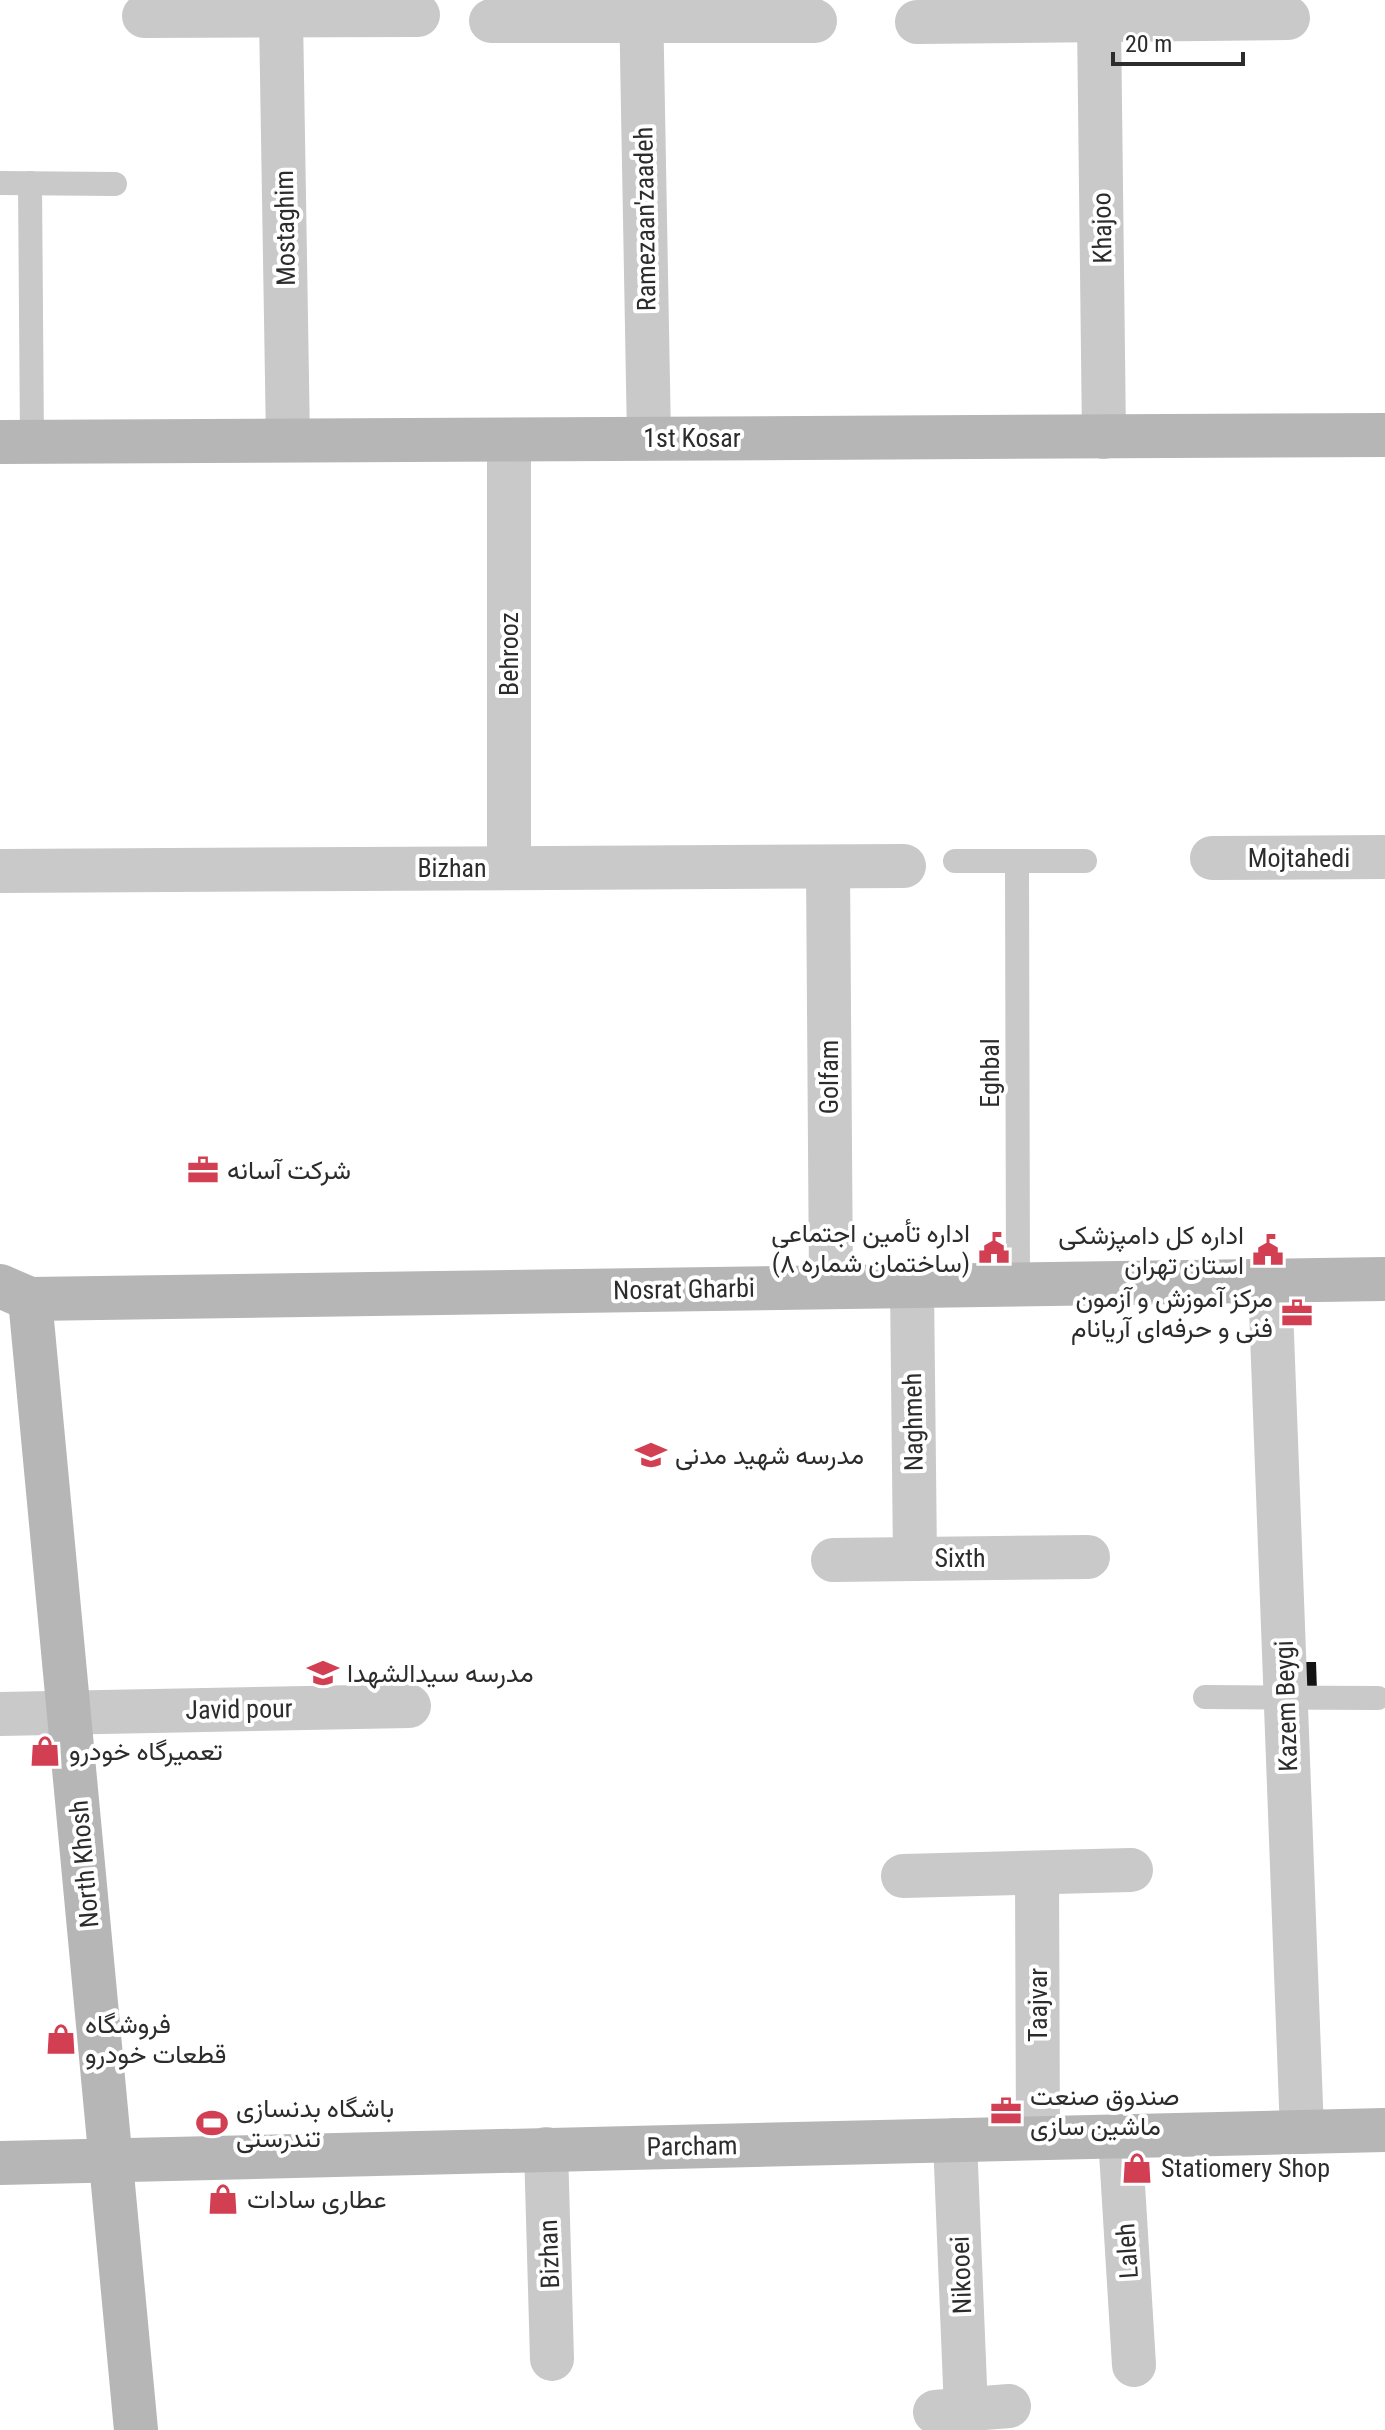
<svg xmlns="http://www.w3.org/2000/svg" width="1385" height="2430" viewBox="0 0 1385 2430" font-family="'Roboto Condensed',Vazirmatn,sans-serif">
<rect width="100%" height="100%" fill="#fff"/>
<polygon fill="#131313" points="1291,1662 1316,1662 1317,1691 1292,1691"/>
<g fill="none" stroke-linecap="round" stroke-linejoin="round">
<g stroke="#c9c9c9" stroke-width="24">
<polyline points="0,183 115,184"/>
<polyline points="30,183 32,442"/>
<polyline points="955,861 1085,861"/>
<polyline points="1017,862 1018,1284"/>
<polyline points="1205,1697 1378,1698"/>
</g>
<g stroke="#c9c9c9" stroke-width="44">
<polyline points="641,0 649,438"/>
<polyline points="144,16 418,15"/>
<polyline points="281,16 288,440"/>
<polyline points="1099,20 1104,437"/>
<polyline points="491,21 815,21"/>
<polyline points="917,22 1288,18"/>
<polyline points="509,440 509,868"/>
<polyline points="1212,858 1385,857"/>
<polyline points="828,867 831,1287"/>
<polyline points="0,871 904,866"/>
<polyline points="1270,1281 1302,2132"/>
<polyline points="912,1286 915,1559"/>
<polyline points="833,1560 1088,1557"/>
<polyline points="0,1714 409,1706"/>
<polyline points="1037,1873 1038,2138"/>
<polyline points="903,1876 1131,1870"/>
<polyline points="1120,2136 1134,2365"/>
<polyline points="955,2140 966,2410"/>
<polyline points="546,2149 552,2359"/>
<polyline points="935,2412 1009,2406"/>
</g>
<g stroke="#b6b6b6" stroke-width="44">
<polyline points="0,442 1385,435"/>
<polyline points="0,1286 30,1299 1385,1279"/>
<polyline points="30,1299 136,2430"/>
<polyline points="0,2163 1385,2130"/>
</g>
</g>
<defs>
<symbol id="office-bare" viewBox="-9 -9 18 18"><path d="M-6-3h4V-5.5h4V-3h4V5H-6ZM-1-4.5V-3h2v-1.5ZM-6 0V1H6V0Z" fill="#d23f53" stroke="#fff" stroke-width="2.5" paint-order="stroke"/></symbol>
<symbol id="civic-bare" viewBox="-9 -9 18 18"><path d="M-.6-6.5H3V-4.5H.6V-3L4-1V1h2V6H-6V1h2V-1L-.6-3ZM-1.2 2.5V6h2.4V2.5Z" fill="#d23f53" stroke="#fff" stroke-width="2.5" paint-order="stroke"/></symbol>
<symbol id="school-bare" viewBox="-9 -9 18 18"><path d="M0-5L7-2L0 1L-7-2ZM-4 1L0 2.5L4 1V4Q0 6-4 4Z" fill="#d23f53" stroke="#fff" stroke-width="2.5" paint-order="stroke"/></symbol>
<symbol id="shop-bare" viewBox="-9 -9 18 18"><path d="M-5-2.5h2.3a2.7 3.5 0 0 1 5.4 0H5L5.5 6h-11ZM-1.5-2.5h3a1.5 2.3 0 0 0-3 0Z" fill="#d23f53" stroke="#fff" stroke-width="2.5" paint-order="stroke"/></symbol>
<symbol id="stadium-bare" viewBox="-9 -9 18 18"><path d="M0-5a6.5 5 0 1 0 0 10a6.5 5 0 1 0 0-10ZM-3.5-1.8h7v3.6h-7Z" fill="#d23f53" stroke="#fff" stroke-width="2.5" paint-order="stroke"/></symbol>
</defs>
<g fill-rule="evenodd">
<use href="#office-bare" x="181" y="1148" width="44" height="44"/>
<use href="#civic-bare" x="972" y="1226" width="44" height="44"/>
<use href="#civic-bare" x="1246" y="1228" width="44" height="44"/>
<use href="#office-bare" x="1275" y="1291" width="44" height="44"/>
<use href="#school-bare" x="629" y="1433" width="44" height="44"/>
<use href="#school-bare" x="301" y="1651" width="44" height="44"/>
<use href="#shop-bare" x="23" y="1729" width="44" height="44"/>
<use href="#shop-bare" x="39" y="2017" width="44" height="44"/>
<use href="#office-bare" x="984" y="2089" width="44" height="44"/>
<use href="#stadium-bare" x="190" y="2101" width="44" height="44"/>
<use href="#shop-bare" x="1115" y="2146" width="44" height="44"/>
<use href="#shop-bare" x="201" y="2177" width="44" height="44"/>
</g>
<g text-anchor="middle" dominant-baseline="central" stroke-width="8" stroke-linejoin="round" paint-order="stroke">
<g font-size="26" fill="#2c2c2c" stroke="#fff">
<text transform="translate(645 219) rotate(-91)">Ramezaan'zaadeh</text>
<text transform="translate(285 228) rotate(-91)">Mostaghim</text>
<text transform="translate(1102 228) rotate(-91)">Khajoo</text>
<text x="692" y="438">1st Kosar</text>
<text transform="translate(509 654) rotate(-90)">Behrooz</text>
<text x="1299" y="858">Mojtahedi</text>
<text x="452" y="868">Bizhan</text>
<text transform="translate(990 1073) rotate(-90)">Eghbal</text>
<text transform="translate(829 1077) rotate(-90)">Golfam</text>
<text transform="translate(684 1289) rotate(-1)">Nosrat Gharbi</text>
<text transform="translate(913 1422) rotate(-91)">Naghmeh</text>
<text x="960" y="1558">Sixth</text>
<text transform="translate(1286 1706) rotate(-92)">Kazem Beygi</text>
<text transform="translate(239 1709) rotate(-1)">Javid pour</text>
<text transform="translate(84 1864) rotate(-95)">North Khosh</text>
<text transform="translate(1038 2005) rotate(-90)">Taajvar</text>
<text transform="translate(692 2146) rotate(-1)">Parcham</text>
<text transform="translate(1127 2251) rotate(-94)">Laleh</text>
<text transform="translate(549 2254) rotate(-92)">Bizhan</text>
<text transform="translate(961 2275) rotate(-92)">Nikooei</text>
</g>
<g font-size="26" fill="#2c2c2c" stroke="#fff" text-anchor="start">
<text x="227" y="1170">شرکت آسانه</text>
<text x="970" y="1233" text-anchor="end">اداره تأمین اجتماعی<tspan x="970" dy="30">(ساختمان شماره ۸)</tspan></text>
<text x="1244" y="1235" text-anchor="end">اداره کل دامپزشکی<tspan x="1244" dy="30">استان تهران</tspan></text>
<text x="1273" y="1298" text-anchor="end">مرکز آموزش و آزمون<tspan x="1273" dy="30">فنی و حرفه‌ای آریانام</tspan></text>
<text x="675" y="1455">مدرسه شهید مدنی</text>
<text x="347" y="1673">مدرسه سیدالشهدا</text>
<text x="69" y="1751">تعمیرگاه خودرو</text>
<text x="85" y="2024">فروشگاه<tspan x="85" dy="30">قطعات خودرو</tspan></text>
<text x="1030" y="2096">صندوق صنعت<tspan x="1030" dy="30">ماشین سازی</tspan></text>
<text x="236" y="2108">باشگاه بدنسازی<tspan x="236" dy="30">تندرستی</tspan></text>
<text x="1161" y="2168">Statiomery Shop</text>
<text x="247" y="2199">عطاری سادات</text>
</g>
</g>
<path d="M1113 52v12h130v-12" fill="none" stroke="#2c2c2c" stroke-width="4"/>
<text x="1125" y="52" font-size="24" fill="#2c2c2c" stroke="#ffffff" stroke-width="6" paint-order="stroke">20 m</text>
</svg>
